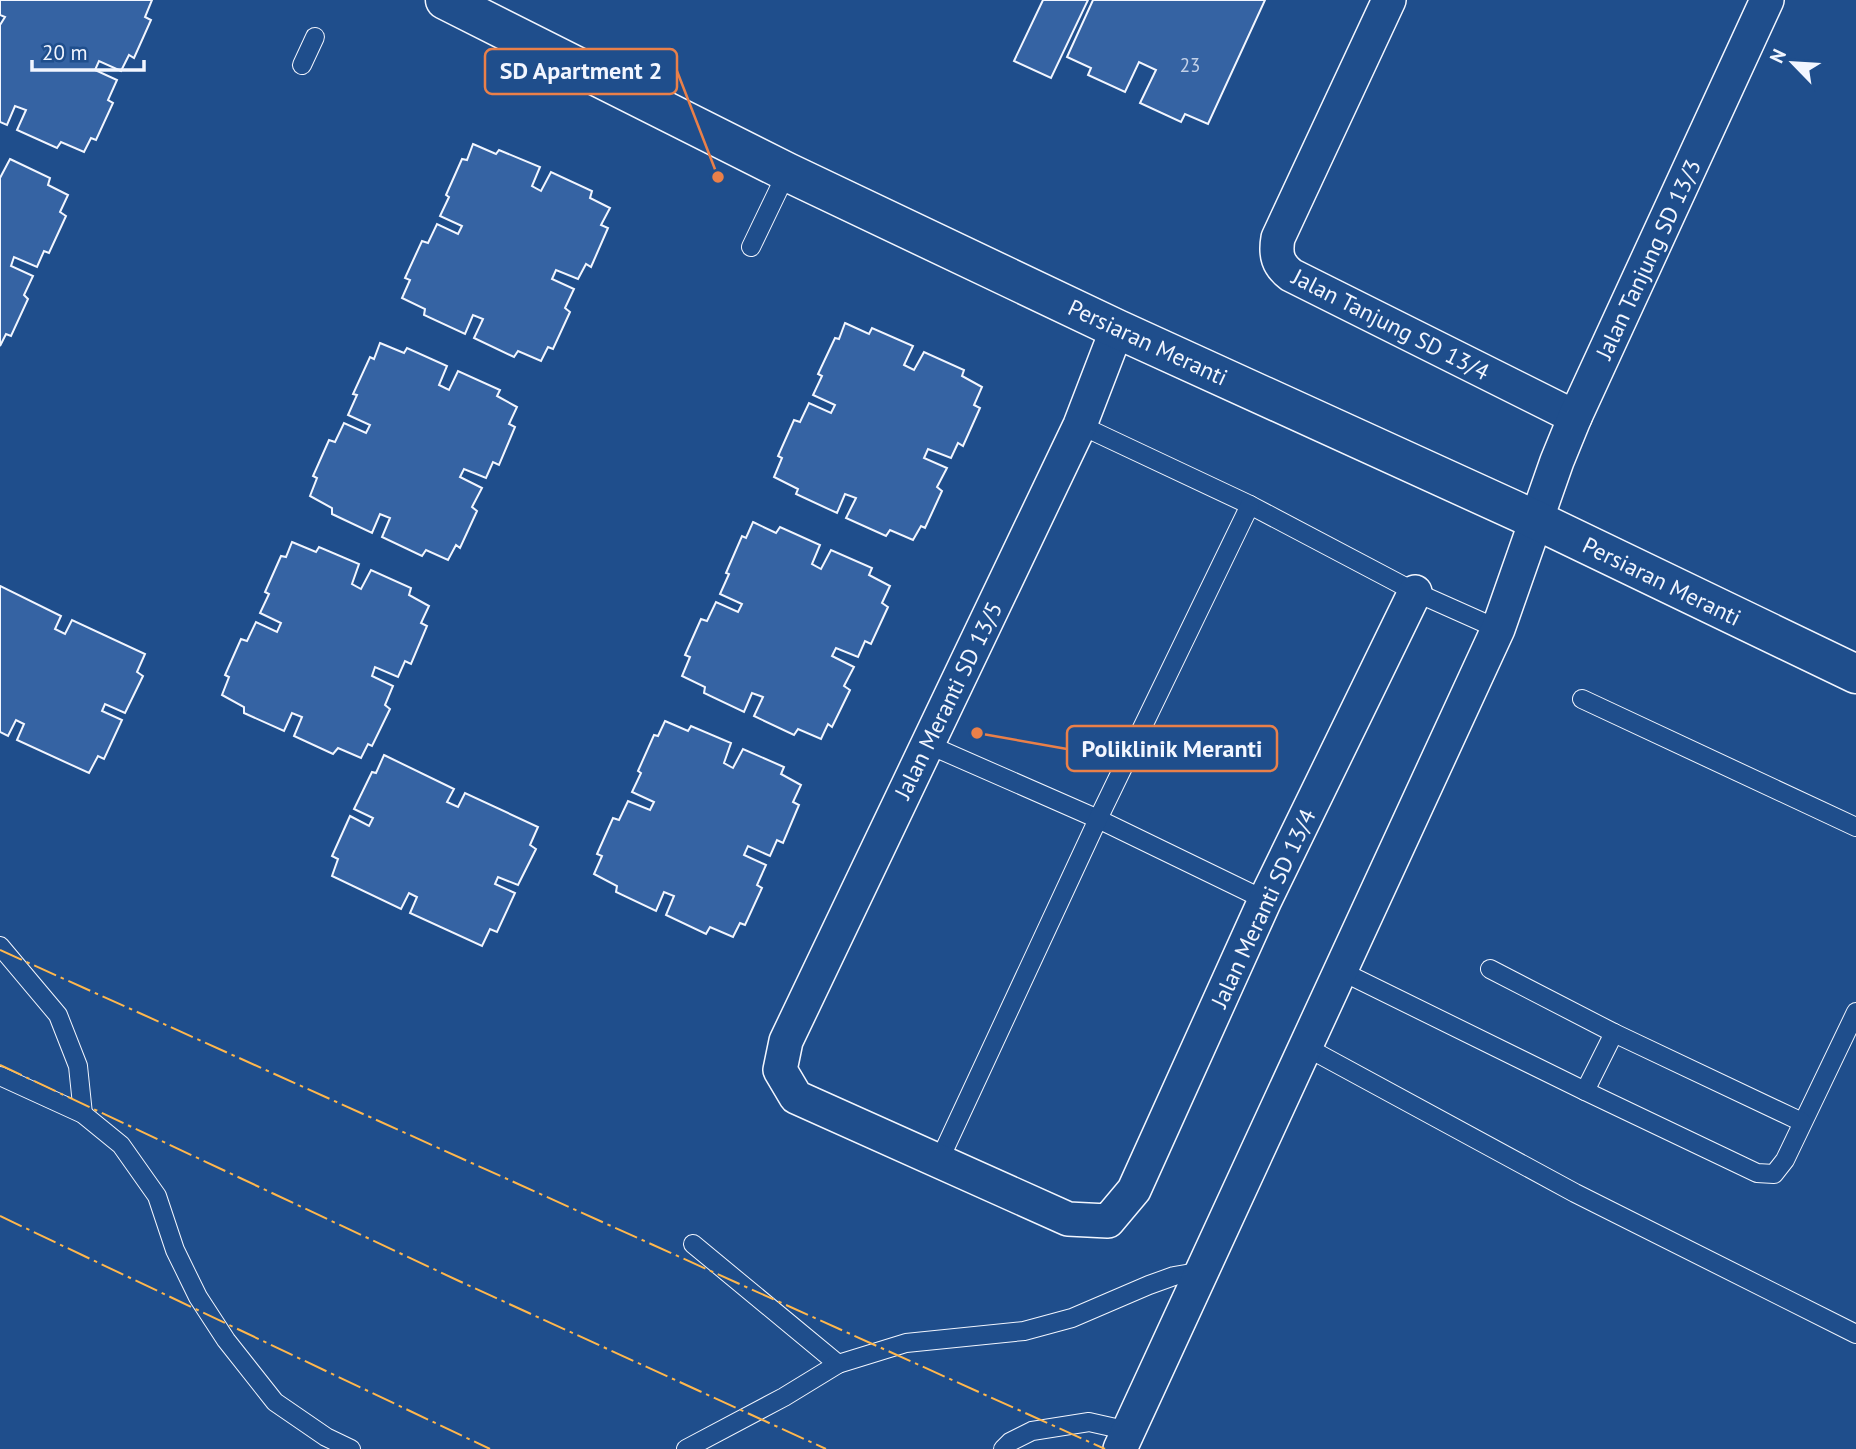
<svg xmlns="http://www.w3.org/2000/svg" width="1856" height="1449" viewBox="0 0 1856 1449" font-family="'PT Sans',sans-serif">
<rect width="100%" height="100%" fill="#1f4e8c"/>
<g fill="#3563a3" stroke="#f2f6ff" stroke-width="2">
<polygon points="0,0 152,0 145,17 151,20 134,58 129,55 121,71 99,61 95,70 117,80 108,100 113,103 96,140 91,138 84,152 61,142 57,148 17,130 26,110 15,106 7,125 0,122 0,25 5,17 0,15"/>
<polygon points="1043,0 1088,0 1051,78 1014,61"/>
<polygon points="1093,0 1265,0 1208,124 1185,114 1181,122 1140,103 1156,70 1139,62 1125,92 1088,75 1091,68 1067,57"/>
<polygon points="473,144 496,154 499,150 540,167 532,186 541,191 551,172 592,191 590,198 610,208 601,225 608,228 591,267 586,264 578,279 556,270 552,279 574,289 565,308 570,312 553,349 548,347 541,361 518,351 514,357 474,338 483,319 473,315 465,334 424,315 425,309 402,298 410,280 405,278 422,241 428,243 437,224 458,234 462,226 440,216 449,197 446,195 462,159 467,160"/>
<polygon points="10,159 50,178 48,185 68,195 60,212 66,216 49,253 44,251 37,267 14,257 11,266 33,276 24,295 28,299 11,336 6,334 0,346 0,178"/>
<polygon points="845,323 869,334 872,328 913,346 904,365 914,370 924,352 964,370 962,376 982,387 974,405 980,408 963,446 958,443 951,458 928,449 924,458 947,468 937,487 942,491 925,528 921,526 913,540 890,530 886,536 846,518 856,498 845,494 837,513 796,494 798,489 774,477 782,458 778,456 794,420 800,422 809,403 831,413 835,405 813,395 822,376 818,374 835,338 839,339"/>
<polygon points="380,343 404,353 407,348 447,366 439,385 449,390 458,371 500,390 497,396 517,407 509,424 515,427 499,465 493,462 486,478 464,469 460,477 482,488 472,507 477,511 460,548 456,545 448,560 426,550 422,556 382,537 390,518 380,514 372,533 332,514 332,508 310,496 317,478 313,476 329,440 335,442 344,423 366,433 370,425 348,415 357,395 353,394 370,357 374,359"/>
<polygon points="753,522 776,533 780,527 820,545 812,564 821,569 831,550 872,568 869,575 890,586 882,603 888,607 871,644 865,641 858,657 836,648 832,656 854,667 844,686 850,690 832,727 828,724 821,739 798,729 794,735 754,716 763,697 752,693 744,712 704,693 705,687 682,676 690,657 685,655 701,619 707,621 716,602 738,612 742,604 720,594 729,574 726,573 742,536 746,538"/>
<polygon points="292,542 316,552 319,547 359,564 352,584 361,589 371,570 411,588 409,595 429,606 421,623 427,626 411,664 405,661 398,677 375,667 372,676 393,686 385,705 390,709 372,746 368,744 361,758 338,748 333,754 294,736 302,717 292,713 284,731 244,713 244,707 222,695 229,677 225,675 241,639 247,641 256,622 277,632 281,623 260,613 269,594 265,592 281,556 286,557"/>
<polygon points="0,586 61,616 55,629 65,634 72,620 145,654 137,672 143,676 125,713 105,704 102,711 122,720 104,759 98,756 89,773 17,740 24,724 16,720 8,736 0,732"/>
<polygon points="665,721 688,731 691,726 731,743 724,763 733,768 743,749 784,767 781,774 801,785 793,802 799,805 783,843 777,840 770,856 748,846 744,855 766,865 757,885 762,888 745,925 740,923 733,937 710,927 706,934 666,915 674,896 664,892 656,911 616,892 617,886 594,874 602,856 597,854 613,818 619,820 628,801 650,810 654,802 632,792 641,773 638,771 654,735 658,736"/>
<polygon points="384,755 454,789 447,802 458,807 465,793 538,827 530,845 536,849 518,885 498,877 495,884 515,893 497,932 490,929 482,946 410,913 417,897 409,893 401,909 332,876 338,859 332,856 350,816 369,826 373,818 354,809 372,772 376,773"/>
</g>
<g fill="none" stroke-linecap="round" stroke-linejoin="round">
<defs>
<g id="service">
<polyline points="302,65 315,37"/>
<polyline points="751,247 787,172"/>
<polyline points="1080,425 1250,505 1415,592 1498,629"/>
<polyline points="1582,699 1856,827"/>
<polyline points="927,744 1098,819 1265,900"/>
<polyline points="0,946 58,1015 78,1066 83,1114"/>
<polyline points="1490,969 1614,1033 1585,1091"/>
<polyline points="1341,971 1585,1091 1757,1173 1774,1174 1785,1160 1856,1012"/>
<polyline points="1614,1033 1802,1122"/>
<polyline points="1306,1047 1575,1193 1856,1334"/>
<polyline points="0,1076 83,1114 121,1145 157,1196 175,1250 198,1297 226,1340 275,1402 326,1437 351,1449"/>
<polyline points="939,1161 1098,819 1250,505"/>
<polyline points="693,1244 838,1364"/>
<polyline points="686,1449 784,1397 838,1364 906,1343 1024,1331 1072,1318 1149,1285 1174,1276 1203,1271"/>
<polyline points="1003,1449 1010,1442 1032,1431 1089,1422 1129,1431"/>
</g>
<g id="minor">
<path d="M1389 0 1278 238C1275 255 1278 265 1291 275L1575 417"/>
<polyline points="1117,329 1080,425 786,1041 780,1070 796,1097 1068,1219 1108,1221 1134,1190 1265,900 1415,592"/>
<polyline points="1120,1449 1498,629 1557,461 1575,417 1767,0"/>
</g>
<polyline id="tertiary" points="445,0 787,172 1117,329 1536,520 1856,674"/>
</defs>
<use href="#service" stroke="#f2f6ff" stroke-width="20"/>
<use href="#minor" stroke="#f2f6ff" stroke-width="36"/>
<use href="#tertiary" stroke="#f2f6ff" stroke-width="41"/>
<use href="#service" stroke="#1f4e8c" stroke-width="18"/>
<use href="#minor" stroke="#1f4e8c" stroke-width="33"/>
<use href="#tertiary" stroke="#1f4e8c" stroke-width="38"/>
<g stroke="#ffb74d" stroke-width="2" stroke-dasharray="24 5 3.5 5" stroke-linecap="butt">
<polyline points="0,950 1105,1449"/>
<polyline points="0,1065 459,1281 826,1449"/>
<polyline points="0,1216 490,1449"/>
</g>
</g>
<g text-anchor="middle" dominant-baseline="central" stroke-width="5" stroke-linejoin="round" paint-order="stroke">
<g font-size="19" fill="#c3d1e8">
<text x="1190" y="65">23</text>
</g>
<g font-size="23" fill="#f2f6ff" stroke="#1f4e8c">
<text transform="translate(1648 259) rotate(-65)">Jalan Tanjung SD 13/3</text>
<text transform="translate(1391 324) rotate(27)">Jalan Tanjung SD 13/4</text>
<text transform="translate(1148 342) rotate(25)">Persiaran Meranti</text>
<text transform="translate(1662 581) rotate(26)">Persiaran Meranti</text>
<text transform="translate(948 700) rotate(-64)">Jalan Meranti SD 13/5</text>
<text transform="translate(1263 908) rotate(-65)">Jalan Meranti SD 13/4</text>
</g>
</g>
<path fill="none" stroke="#ea8049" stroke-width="2.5" d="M718 177L677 71M977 733L1067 749"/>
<g fill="#ea8049" stroke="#1f4e8c" stroke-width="2.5">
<circle cx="718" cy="177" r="7"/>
<circle cx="977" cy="733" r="7"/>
</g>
<g fill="#1f4e8c" stroke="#ea8049" stroke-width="2.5">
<rect x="485" y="49" width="192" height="45" rx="7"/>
<rect x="1067" y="726" width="210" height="45" rx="7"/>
</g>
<g font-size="24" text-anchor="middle" font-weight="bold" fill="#f2f6ff">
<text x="581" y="79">SD Apartment 2</text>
<text x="1172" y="757">Poliklinik Meranti</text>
</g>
<g transform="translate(1793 63) rotate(295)" stroke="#1f4e8c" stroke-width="5" paint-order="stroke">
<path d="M0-5L12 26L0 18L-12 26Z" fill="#f2f6ff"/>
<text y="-10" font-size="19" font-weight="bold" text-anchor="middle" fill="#f2f6ff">N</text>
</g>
<path d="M32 60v10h112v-10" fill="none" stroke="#f2f6ff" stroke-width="3.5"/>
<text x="42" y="60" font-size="21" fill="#f2f6ff" stroke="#1f4e8c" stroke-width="5" paint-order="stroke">20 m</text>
</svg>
